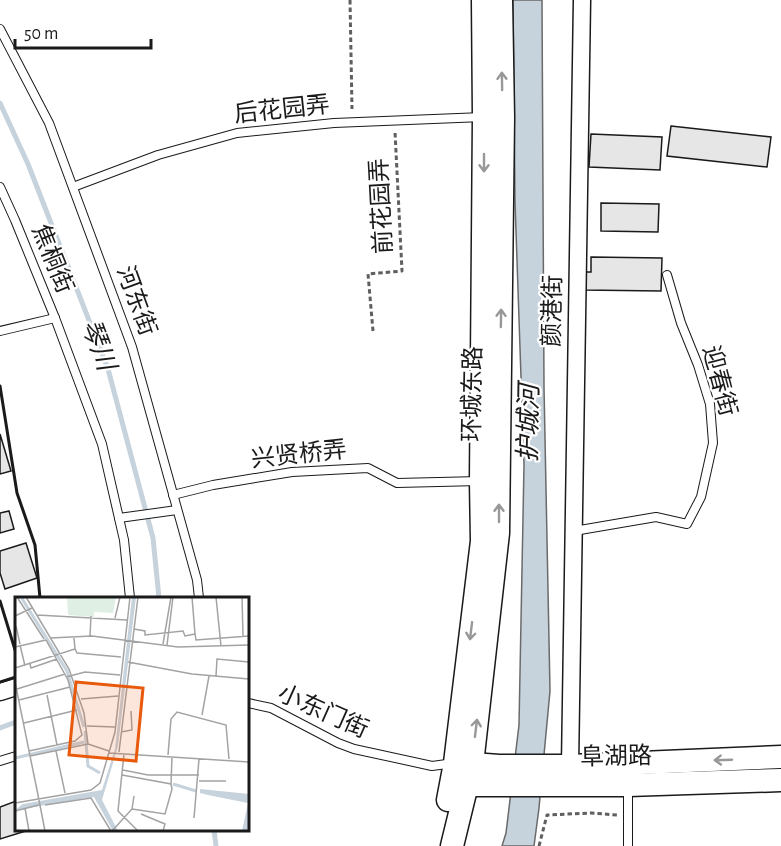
<svg xmlns="http://www.w3.org/2000/svg" width="781" height="846" viewBox="0 0 781 846" font-family="'Alegreya Sans','Noto Sans SC',sans-serif">
<rect width="100%" height="100%" fill="#fff"/>
<polygon fill="#c6d2dc" stroke="#6a6a6a" stroke-width="1.5" points="513,0 542,0 544,387 550,691 539,808 534,846 502,846 506,833 519,725 524,465 515,202"/>
<g fill="none" stroke-linecap="round" stroke-linejoin="round">
<g stroke="#c6d2dc" stroke-width="5">
<polyline points="0,103 28,164 108,369 153,538 159,598"/>
<polyline points="0,728 16,722"/>
<polyline points="214,830 216,846"/>
</g>
</g>
<g fill="#e6e6e6" stroke="#1a1a1a" stroke-width="1.5">
<polygon points="671,126 771,137 767,167 667,156"/>
<polygon points="591,134 662,137 660,170 589,167"/>
<polygon points="601,203 659,204 658,232 601,231"/>
<polygon points="591,257 662,258 661,291 583,290 583,272 591,272"/>
<polygon points="0,434 11,471 0,474"/>
<polygon points="9,511 14,529 0,533 0,513"/>
<polygon points="26,543 37,578 5,589 0,573 0,551"/>
<polygon points="16,801 16,830 29,830 0,839 0,807"/>
</g>
<g fill="none" stroke-linecap="round" stroke-linejoin="round">
<defs>
<g id="service">
<polyline points="0,29 49,123 132,347 197,580 199,598"/>
<polyline points="0,187 15,220 55,318 102,444 124,540 130,598"/>
<polyline points="73,187 158,155 237,133 334,123 483,117"/>
<polyline points="0,331 55,318"/>
<polyline points="173,495 213,485 292,472 368,468 397,483 480,481"/>
<polyline points="119,518 177,510"/>
<polyline points="574,531 656,517 687,524 701,497 713,443 710,404 698,365 681,323 667,275"/>
<polyline points="248,703 271,708 338,743 354,749 432,766 454,763"/>
<polyline points="0,761 16,756"/>
<polyline points="628,846 628,786"/>
</g>
<g id="minor">
<polyline points="0,692 16,687"/>
<polyline points="570,766 582,0"/>
</g>
<g id="secondary">
<polyline points="459,763 499,766 570,766 781,757"/>
<polyline points="453,783 466,785 628,785 781,780"/>
<polyline points="448,800 455,763 482,541 481,481 484,117 483,0"/>
<polyline points="452,846 472,764 498,533 503,117 501,0"/>
</g>
</defs>
<use href="#service" stroke="#1a1a1a" stroke-width="10"/>
<use href="#minor" stroke="#1a1a1a" stroke-width="19"/>
<use href="#secondary" stroke="#1a1a1a" stroke-width="25"/>
<g stroke="#5f5f5f" stroke-width="3" stroke-dasharray="4.5 3" stroke-linecap="butt">
<polyline points="350,0 352,109"/>
<polyline points="373,331 368,274 402,271 395,132"/>
<polyline points="539,846 547,815 591,813 617,815"/>
</g>
<use href="#service" stroke="#fff" stroke-width="8"/>
<use href="#minor" stroke="#fff" stroke-width="16"/>
<use href="#secondary" stroke="#fff" stroke-width="22"/>
<g stroke="#1a1a1a" stroke-width="3">
<polyline points="0,386 17,493 35,545 40,598"/>
<polyline points="0,601 16,653"/>
<polyline points="0,682 16,677"/>
</g>
</g>
<defs><path id="oneway-shaft" d="M-6 0H5M1.5-3L5.5 0L1.5 3" fill="none" stroke-width="1.6" stroke-linecap="round" stroke-linejoin="round" transform="scale(1.5)"/></defs>
<g stroke="#989898">
<use href="#oneway-shaft" transform="translate(502 81) rotate(-91)"/>
<use href="#oneway-shaft" transform="translate(484 163) rotate(90)"/>
<use href="#oneway-shaft" transform="translate(501 318) rotate(-89)"/>
<use href="#oneway-shaft" transform="translate(499 513) rotate(-90)"/>
<use href="#oneway-shaft" transform="translate(471 631) rotate(97)"/>
<use href="#oneway-shaft" transform="translate(476 728) rotate(-83)"/>
<use href="#oneway-shaft" transform="translate(723 760) rotate(178)"/>
</g>
<g text-anchor="middle" dominant-baseline="central" stroke-width="4.5" stroke-linejoin="round" paint-order="stroke">
<g font-size="24" fill="#1a1a1a" stroke="#fff">
<text transform="translate(282 110) rotate(-6)">后花园弄</text>
<text transform="translate(382 206) rotate(-93)">前花园弄</text>
<text transform="translate(52 259) rotate(68)">焦桐街</text>
<text transform="translate(136 301) rotate(70)">河东街</text>
<text transform="translate(553 311) rotate(-89)">颜港街</text>
<text transform="translate(719 381) rotate(75)">迎春街</text>
<text transform="translate(473 394) rotate(-89)">环城东路</text>
<text transform="translate(299 455) rotate(-6)">兴贤桥弄</text>
<text transform="translate(323 712) rotate(24)">小东门街</text>
<text transform="translate(616 757) rotate(-1)">阜湖路</text>
</g>
<g font-size="26" font-style="italic" fill="#1a1a1a" stroke="#fff">
<text transform="translate(98 345) rotate(69)">琴川</text>
<text transform="translate(529 423) rotate(-89)">护城河</text>
</g>
</g>
<g transform="translate(15 597)">
<rect width="234" height="234" fill="#fff"/>
<path d="M52 0H101V1L98 16 79 15V20L53 18Z" fill="#e0efe3"/>
<path d="M117 0H121L103 149 87 203 103 234H98L79 200 0 213 8 207 87 193 100 152ZM185 192 234 197V234H227L233 206 193 198 185 196Z" fill="#c6d2dc"/>
<path fill="none" stroke="#c6d2dc" stroke-width="3" d="M6 0 52 74 69 130M70 134 73 169 85 176M0 161 69 145M158 187 181 194"/>
<path fill="none" stroke="#a3a3a3" stroke-width="1.5" d="M2 0 29 42M11 0 54 72 69 116 73 147M177 0 180 37M201 0 206 49M227 0 228 39M22 18 112 23M0 19 17 11M100 21 105 0M1 29 5 47M119 32 130 34V38L168 34 170 39 180 37 181 43 234 39M75 39 76 19M35 41 77 39 163 50 234 48M148 47 156 0M5 48 10 69M152 48 158 0M0 50 31 43M60 52 62 56 106 60M113 65 177 77 234 82M15 67 16 71 42 62M0 71 60 52 59 41M201 79 202 62 234 65M51 80 70 75 105 78M0 85 23 198M2 92 50 77M32 98 42 148M66 102 103 99M4 103 55 90M187 118 194 79M9 126 62 113M72 129 100 130M106 135 117 133 116 114M73 147 94 154M14 154 60 144 67 138 53 83 31 43M41 154 50 196M104 155 123 0M94 156 234 165M109 157 103 214 123 234M153 158 156 122 162 115 211 128 214 162M15 159 73 147M108 173 133 178H184M107 178 156 187 157 192 150 217 117 212M184 184H211M156 187 157 160M23 198 30 234M0 206 76 193 85 186 100 135 115 0M30 208 76 201 96 234M10 211 14 234M0 214 24 208M126 217 150 227 148 234M179 221 184 162M97 234 117 212 119 199"/>
<path fill="#e8590c" fill-opacity="0.15" stroke="#e8590c" stroke-width="3" d="M61 85 128 91 121 164 54 158Z"/>
<rect width="234" height="234" fill="none" stroke="#1a1a1a" stroke-width="3"/>
</g>
<path d="M15 39v9h136v-9" fill="none" stroke="#1a1a1a" stroke-width="3"/>
<text x="24" y="39" font-size="18" fill="#1a1a1a" stroke="#ffffff" stroke-width="4.5" paint-order="stroke">50 m</text>
</svg>
